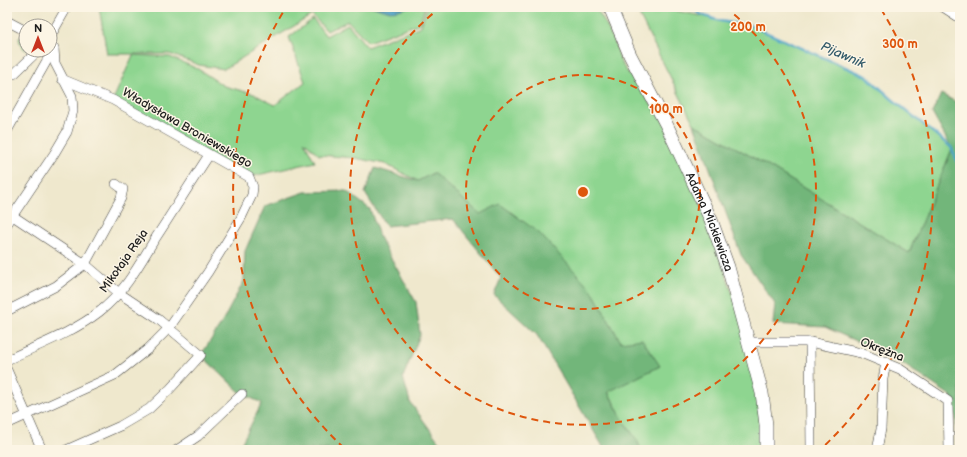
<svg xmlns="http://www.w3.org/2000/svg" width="967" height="457" viewBox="0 0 967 457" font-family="'Balsamiq Sans',sans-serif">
<rect width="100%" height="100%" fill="#fcf5e5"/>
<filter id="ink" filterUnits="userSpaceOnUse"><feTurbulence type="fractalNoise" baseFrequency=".025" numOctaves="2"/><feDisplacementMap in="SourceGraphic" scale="8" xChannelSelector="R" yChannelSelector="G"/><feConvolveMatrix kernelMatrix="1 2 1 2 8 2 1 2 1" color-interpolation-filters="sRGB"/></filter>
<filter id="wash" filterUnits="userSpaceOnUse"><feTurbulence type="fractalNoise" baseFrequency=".012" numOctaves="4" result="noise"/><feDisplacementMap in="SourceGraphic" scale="16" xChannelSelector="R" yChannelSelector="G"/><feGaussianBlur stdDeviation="0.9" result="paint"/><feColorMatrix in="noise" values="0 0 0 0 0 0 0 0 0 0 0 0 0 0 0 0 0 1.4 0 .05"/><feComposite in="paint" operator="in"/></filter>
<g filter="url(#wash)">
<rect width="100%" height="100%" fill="#efe8cd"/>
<g fill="#8ed590" stroke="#557856">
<polygon points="99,7 425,7 420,23 368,42 348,21 327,31 312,15 224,69 199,65 170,54 107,54"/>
<polygon points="427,7 595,7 607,26 616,47 621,63 667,126 695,183 749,342 766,450 641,450 637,440 624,422 608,391 660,366 621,343 591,289 480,214 433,173 418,181 385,164 355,158 319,155 304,141 315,162 249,177 113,100 133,55 170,57 198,69 224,86 254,94 275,105 305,82 289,37 313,19 326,36 348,24 367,47 421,26"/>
<path d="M635 7H656L707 17 729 23 749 25 842 65C853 71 865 73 873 82L952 149 909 253 768 166 694 124Z"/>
<path d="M21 37 26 39V50H31C24 52 20 45 19 38Z"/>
</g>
<g fill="#72b67a" stroke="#47694b">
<polygon points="941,94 960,104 960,450 957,450 956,420 951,396 897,360 825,327 773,324 775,304 741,255 694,124 768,166 909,253 952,149 932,113"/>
<polygon points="375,168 418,181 433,173 480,214 500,204 539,233 591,289 621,342 642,339 660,366 608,392 624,422 637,440 641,450 604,450 602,445 537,335 494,295 501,278 453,219 386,226 365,193"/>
<polygon points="346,191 370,209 380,239 416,302 420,335 403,377 410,402 445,450 238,450 262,403 242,394 201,355 220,326 244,281 245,251 265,206 305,192"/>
</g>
<path fill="#4ca5ca" stroke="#346073" d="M374 7H408C395 12 387 12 374 7Z"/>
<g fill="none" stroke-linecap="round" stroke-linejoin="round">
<path stroke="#4ca5ca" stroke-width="2.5" d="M688 7C695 10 701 15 708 17 721 23 735 23 749 25L868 77 873 82 892 99 951 147 960 167"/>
</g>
</g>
<g filter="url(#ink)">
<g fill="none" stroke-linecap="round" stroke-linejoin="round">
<defs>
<g id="street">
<polyline points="943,7 960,18"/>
<polyline points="7,21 26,31"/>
<polyline points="50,37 67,7"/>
<polyline points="7,74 14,74 39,50"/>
<polyline points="7,131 54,48"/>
<polyline points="13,216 85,264 119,293 158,319 201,355 170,389 149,409 120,426 66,450"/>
<polyline points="7,224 54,154 67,132 73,111 72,96 55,63 54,48 50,44"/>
<polyline points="7,311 56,286 85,264 121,198 123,189 116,184"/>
<polyline points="749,342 810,342 861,353 900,369 948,401 949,450"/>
<polyline points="810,342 811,450"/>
<path d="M7 360C38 345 72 333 99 312 123 294 138 267 153 242 172 213 190 184 209 155"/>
<polyline points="7,370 42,450"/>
<polyline points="7,424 115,375 148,349 169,328 208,272 241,218 252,195 253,187 249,177 113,100 62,79"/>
<polyline points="177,450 198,436 242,394"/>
<polyline points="877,450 881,429 883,379 886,362"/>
</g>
<g id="secondary">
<path id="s1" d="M610 7 630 55 667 126 711 220 728 267 762 393 766 425V450"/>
</g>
</defs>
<use href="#street" stroke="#3c3b37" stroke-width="10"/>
<use href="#secondary" stroke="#3c3b37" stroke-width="14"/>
<use href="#street" stroke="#fff" stroke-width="9"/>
<use href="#secondary" stroke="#fff" stroke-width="13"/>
</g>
</g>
<g fill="none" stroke="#de560d" stroke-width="2" stroke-dasharray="7 5">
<circle cx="583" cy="192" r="117"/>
<path d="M725 7A233 233 0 1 1 441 7"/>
<path d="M344 448A350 350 0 0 1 285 9M881 9A350 350 0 0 1 822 448"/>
</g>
<g text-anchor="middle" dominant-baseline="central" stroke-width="3" stroke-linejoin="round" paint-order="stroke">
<g font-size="12" fill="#1c1c1c" stroke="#fcf5e5">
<text transform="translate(187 128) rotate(30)">Władysława Broniewskiego</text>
<text stroke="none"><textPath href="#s1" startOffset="237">Adama Mickiewicza</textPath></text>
<text transform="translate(124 261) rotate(-55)">Mikołaja Reja</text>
<text transform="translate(882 350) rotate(21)">Okrężna</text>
</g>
<g font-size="13" font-style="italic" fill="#325a6a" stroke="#fcf5e5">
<text transform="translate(843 55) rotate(24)">Pijawnik</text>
</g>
</g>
<circle cx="583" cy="192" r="6" fill="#de560d" stroke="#fcf5e5" stroke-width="2"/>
<g font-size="12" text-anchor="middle" font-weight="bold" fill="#de560d" stroke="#fcf5e5" stroke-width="3" stroke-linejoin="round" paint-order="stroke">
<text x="748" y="31">200 m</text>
<text x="900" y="48">300 m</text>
<text x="666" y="113">100 m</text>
</g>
<rect width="967" height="457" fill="none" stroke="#fcf5e5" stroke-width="24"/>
<g transform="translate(38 38)"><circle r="19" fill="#fcf5e5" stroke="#a29e95"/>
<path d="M0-3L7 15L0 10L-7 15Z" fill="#c8321e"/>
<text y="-6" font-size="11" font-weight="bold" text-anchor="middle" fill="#1c1c1c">N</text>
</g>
</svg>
